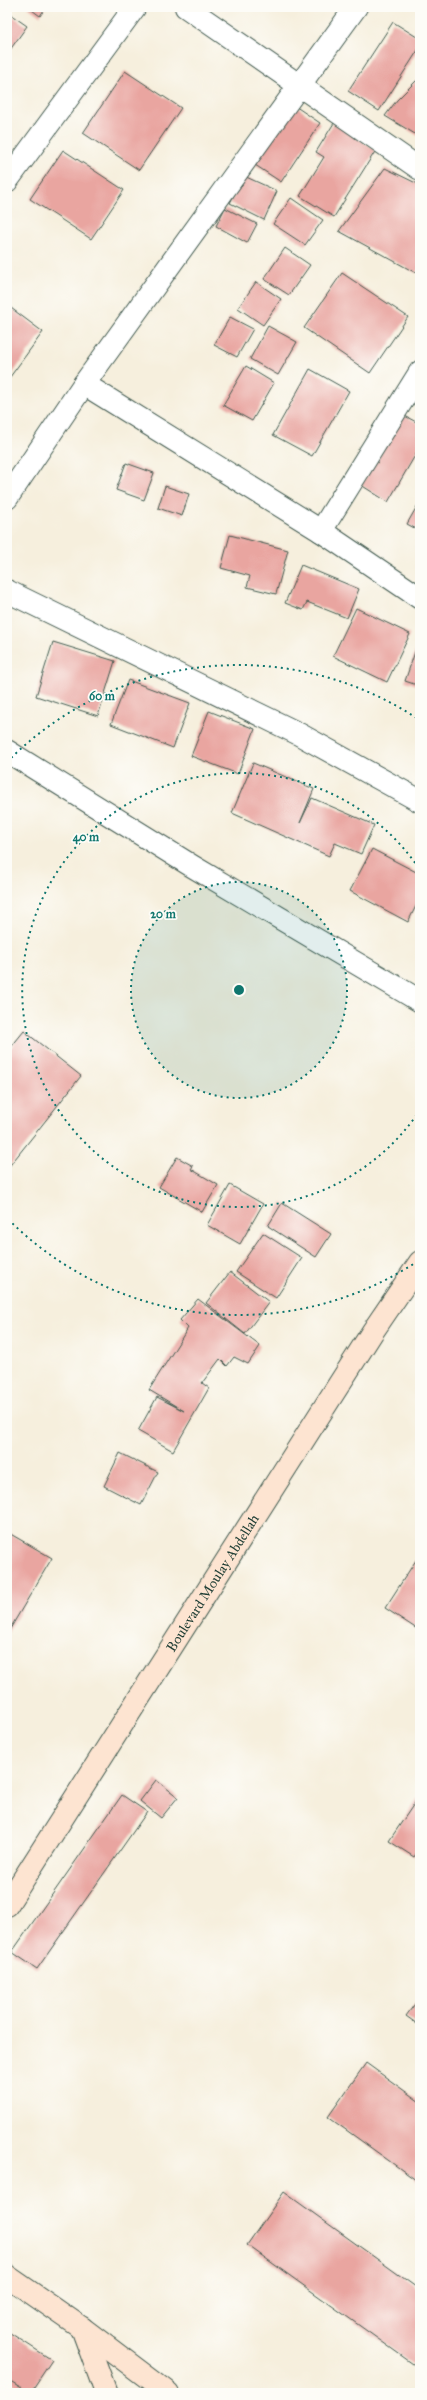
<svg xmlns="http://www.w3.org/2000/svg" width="427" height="2400" viewBox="0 0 427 2400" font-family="'IM FELL Great Primer',serif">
<rect width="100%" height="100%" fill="#fdfcf7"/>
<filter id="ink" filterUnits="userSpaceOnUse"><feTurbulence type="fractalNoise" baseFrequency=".025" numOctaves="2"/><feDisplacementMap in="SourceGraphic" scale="8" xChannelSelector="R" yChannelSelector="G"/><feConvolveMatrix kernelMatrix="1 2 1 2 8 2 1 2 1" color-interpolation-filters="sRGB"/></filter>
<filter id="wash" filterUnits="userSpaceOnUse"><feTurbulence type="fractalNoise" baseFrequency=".012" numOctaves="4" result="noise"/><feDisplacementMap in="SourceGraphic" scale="16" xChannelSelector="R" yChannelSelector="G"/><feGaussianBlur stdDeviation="0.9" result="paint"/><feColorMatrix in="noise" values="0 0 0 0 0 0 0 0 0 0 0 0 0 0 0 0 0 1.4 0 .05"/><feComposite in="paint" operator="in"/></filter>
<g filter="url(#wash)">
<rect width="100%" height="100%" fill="#f6efdd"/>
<g id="blocks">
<g fill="#e9a5a0">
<polygon points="28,7 46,7 40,16"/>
<polygon points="7,12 27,26 7,54"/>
<polygon points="393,22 420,39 420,47 379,111 348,91"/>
<polygon points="125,71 181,108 139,170 83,133"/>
<polygon points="420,80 420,137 385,116 397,100 416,81"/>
<polygon points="289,102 320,123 281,182 249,161"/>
<polygon points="334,123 376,150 334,217 300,196 324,157 316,152"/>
<polygon points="63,150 124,190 91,239 30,199"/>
<polygon points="385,168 420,185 420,266 416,273 339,231"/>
<polygon points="244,176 277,191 264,220 230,203"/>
<polygon points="291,198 323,220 305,245 273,224"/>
<polygon points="225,208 257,224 247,243 216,226"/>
<polygon points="285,248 310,265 289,295 264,279"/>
<polygon points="342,273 408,317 370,373 304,328"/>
<polygon points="256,282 281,299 263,325 238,308"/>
<polygon points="7,305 43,332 7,381"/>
<polygon points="230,317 253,329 237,357 214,345"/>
<polygon points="268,326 297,342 278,375 250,359"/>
<polygon points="246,366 274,383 252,421 223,405"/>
<polygon points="310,369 349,391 312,456 273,435"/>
<polygon points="403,415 420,424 420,447 388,502 361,485"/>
<polygon points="126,463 154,473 144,500 116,490"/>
<polygon points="165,486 189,494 182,516 158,508"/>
<polygon points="420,501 420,531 407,524"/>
<polygon points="230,535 288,550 276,594 247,587 250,576 221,568"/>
<polygon points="301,565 359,589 347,618 307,602 303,610 285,603"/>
<polygon points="356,608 410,634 387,682 333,656"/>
<polygon points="53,642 115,661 98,716 36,696"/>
<polygon points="417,646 420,648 420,686 405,681"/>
<polygon points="128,680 190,703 173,748 111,724"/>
<polygon points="209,711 255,729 238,774 191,756"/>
<polygon points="253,763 314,789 300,823 312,798 374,825 361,854 335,843 329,856 232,813"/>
<polygon points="372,849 420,874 420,898 408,922 350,891"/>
<polygon points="24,1031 81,1076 7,1169 7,1052"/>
<polygon points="177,1157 193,1166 191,1169 218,1185 202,1212 159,1187"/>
<polygon points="230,1185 263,1204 240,1244 207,1225"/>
<polygon points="282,1203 331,1234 316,1257 268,1226"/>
<polygon points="263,1233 302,1258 276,1298 236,1272"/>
<polygon points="230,1272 269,1302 245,1334 206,1303"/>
<polygon points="198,1299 260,1346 248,1364 234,1357 227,1366 220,1359 202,1383 209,1388 173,1451 138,1431 157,1397 184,1411 149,1390 188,1328 180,1320"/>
<polygon points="120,1453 158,1472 141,1505 104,1486"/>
<polygon points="7,1532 52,1558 7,1634"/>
<polygon points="420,1554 420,1631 385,1608"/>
<polygon points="156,1780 178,1797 161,1818 140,1801"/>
<polygon points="122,1795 147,1812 37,1969 12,1952"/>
<polygon points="420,1795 420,1848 414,1857 389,1841"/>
<polygon points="420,1997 420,2026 406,2016"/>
<polygon points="366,2063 420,2102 420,2183 328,2117"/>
<polygon points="284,2192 420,2290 420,2369 247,2245"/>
<polygon points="7,2331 52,2360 30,2393 7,2379"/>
</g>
</g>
</g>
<g filter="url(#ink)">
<use href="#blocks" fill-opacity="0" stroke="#3f584d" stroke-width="1"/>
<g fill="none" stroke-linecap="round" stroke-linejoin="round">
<defs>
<g id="minor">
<polyline points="186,7 420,169"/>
<polyline points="7,181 135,7"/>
<polyline points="84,384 321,531 420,598"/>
<polyline points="7,498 84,384 356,7"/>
<polyline points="321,531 420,372"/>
<polyline points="7,591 297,733 420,801"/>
<polyline points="7,751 192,866 420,1001"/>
</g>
<g id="secondary">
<path id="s1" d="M7 1905 373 1331 420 1262"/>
<polyline points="7,2276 82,2328 168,2393"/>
<polyline points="82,2328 106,2393"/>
</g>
</defs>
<use href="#minor" stroke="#3f584d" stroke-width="24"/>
<use href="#secondary" stroke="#3f584d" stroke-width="24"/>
<use href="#minor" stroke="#fff" stroke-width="22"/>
<use href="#secondary" stroke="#fde4d1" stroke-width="22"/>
</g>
</g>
<circle cx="239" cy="990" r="108" fill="#0f766e" fill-opacity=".12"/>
<g fill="none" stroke="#0f766e" stroke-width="2" stroke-dasharray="2 4">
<circle cx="239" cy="990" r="108"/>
<path d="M420 1110A217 217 0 1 1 420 870"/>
<path d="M418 1261A325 325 0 0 1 7 1218M7 762A325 325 0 0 1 418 719"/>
</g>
<g text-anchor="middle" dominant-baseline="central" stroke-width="3.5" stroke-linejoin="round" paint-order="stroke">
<g font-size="14" fill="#1f3d34" stroke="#fdfcf7">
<text stroke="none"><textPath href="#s1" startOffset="382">Boulevard Moulay Abdellah</textPath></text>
</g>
</g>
<circle cx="239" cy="990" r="6" fill="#0f766e" stroke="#fdfcf7" stroke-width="2"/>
<g font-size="12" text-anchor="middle" font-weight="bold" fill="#0f766e" stroke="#fdfcf7" stroke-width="3.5" stroke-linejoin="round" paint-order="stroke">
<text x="102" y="700">60 m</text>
<text x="86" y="841">40 m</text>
<text x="163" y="918">20 m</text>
</g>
<rect width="427" height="2400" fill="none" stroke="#fdfcf7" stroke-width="24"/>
</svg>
